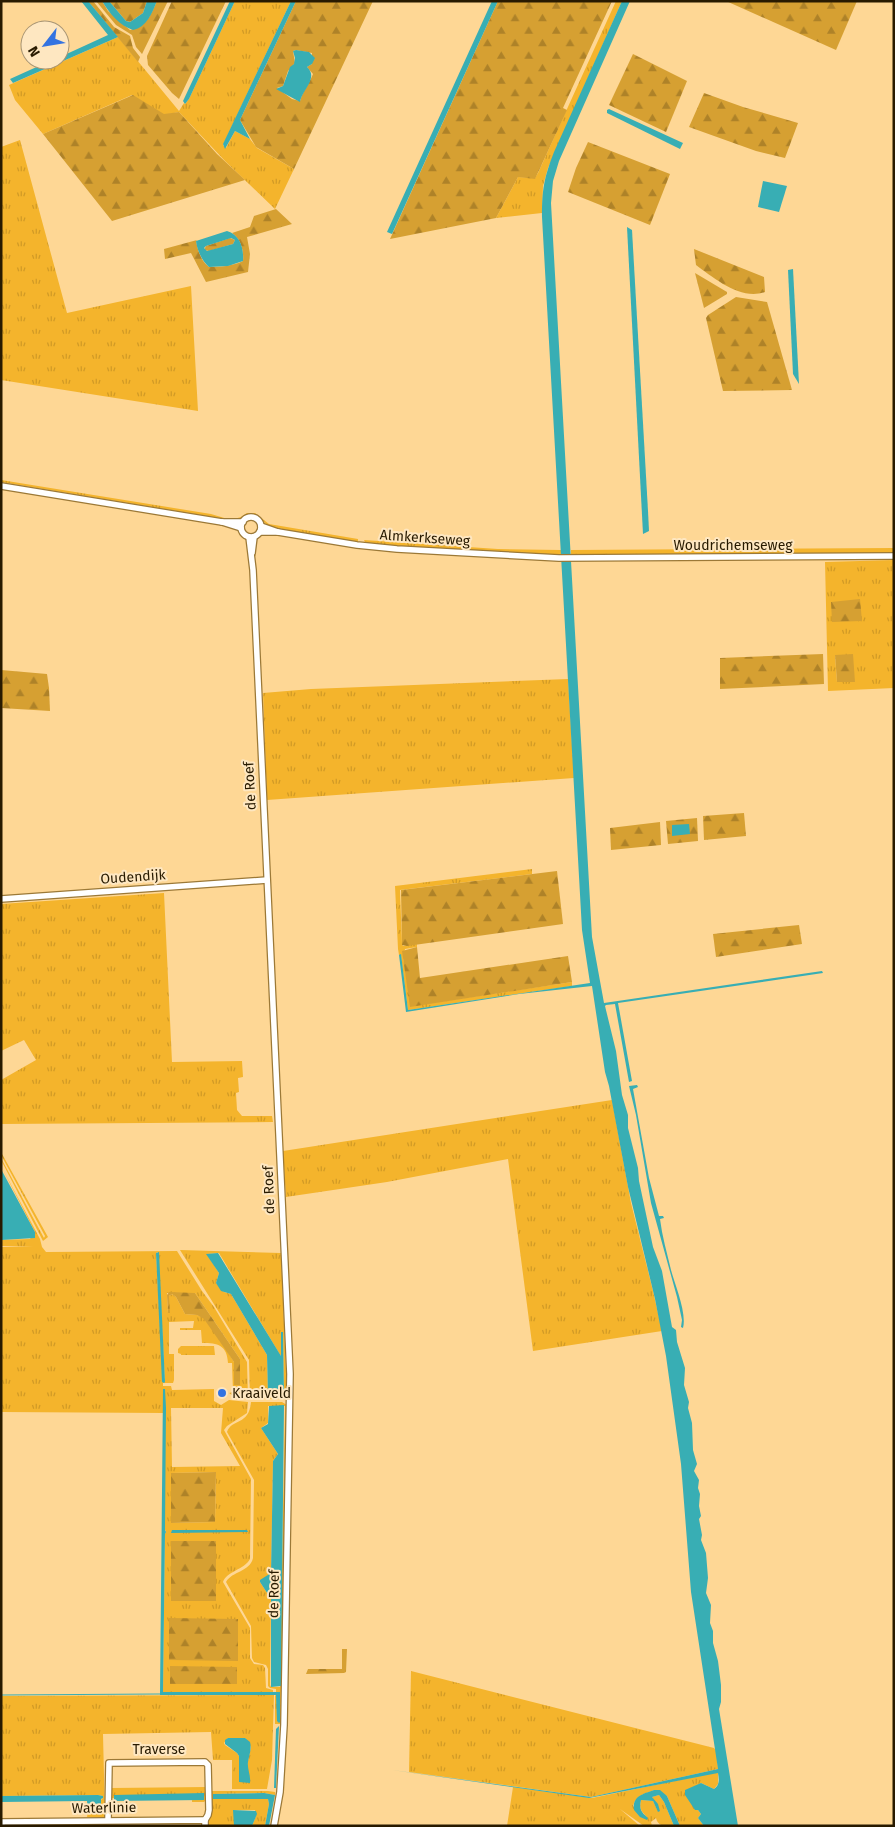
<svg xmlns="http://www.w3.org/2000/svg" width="895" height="1827" viewBox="0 0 895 1827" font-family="'Fira Sans',sans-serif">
<defs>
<pattern id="grass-tufts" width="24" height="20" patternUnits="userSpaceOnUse" patternTransform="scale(1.25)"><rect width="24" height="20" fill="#f4b42c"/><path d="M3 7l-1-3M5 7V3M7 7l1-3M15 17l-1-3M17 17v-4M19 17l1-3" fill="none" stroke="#d19a25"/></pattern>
<pattern id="forest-firs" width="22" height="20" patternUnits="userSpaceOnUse" patternTransform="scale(1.25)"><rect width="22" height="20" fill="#d6a032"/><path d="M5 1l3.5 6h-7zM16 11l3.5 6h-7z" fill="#ae8228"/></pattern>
</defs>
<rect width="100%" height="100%" fill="#fed795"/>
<g fill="url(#grass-tufts)" fill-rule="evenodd">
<polygon points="235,1 291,1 223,145 226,148 235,131 250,139 257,148 294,169 275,209 225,161 179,112 164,115 132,95 43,134 15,100 9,85 118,37 179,111 184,103 185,104 189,99"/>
<polygon points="616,1 622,1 548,168 543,186 542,213 496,218 518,177 535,178 538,173"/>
<polygon points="20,140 67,313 191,286 198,411 1,380 1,147"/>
<polygon points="1,480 211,514 231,520 1,482"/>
<polygon points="247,513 255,513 269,524 358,539 358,541 356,542 321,537 268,526 259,517 254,515 248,515 240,520 234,519 241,517"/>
<polygon points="364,540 498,549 561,550 562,555 429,549 366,544"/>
<polygon points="894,548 894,554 571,556 571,550"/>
<path d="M894 560V688L828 691 825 562ZM835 655 855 682H837Z"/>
<polygon points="568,679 574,778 267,800 263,693 311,689"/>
<polygon points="532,869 532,874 400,890 402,944 403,946 417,944 417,947 405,949 403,957 411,1006 572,982 572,986 408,1010 401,955 399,955 398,949 395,886"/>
<polygon points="164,893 172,1062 242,1061 243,1077 238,1078 239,1092 236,1093 237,1110 242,1116 272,1116 273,1122 1,1124 1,1080 36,1060 24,1040 1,1051 1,904"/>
<polygon points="612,1100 631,1203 653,1291 662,1331 533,1351 508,1159 387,1182 286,1197 283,1151"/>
<polygon points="1,1152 48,1237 43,1241 1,1160 1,1158 44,1238 45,1236 1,1155"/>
<path d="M1 1166 40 1239 42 1247 46 1252 177 1251 202 1291 214 1307 247 1362 248 1399 236 1398 229 1393 233 1392 232 1363H228C227 1345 218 1343 202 1343L201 1330H180V1328H193L194 1321 169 1322V1354H174V1380L173 1383H163V1386H171L172 1390 214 1389V1401L221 1405 229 1400 248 1402 247 1413 227 1426 224 1430 251 1479 250 1559C244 1570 227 1571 223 1582L250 1628V1658L254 1664 263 1665 265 1668 266 1688 273 1690V1692H163L165 1534 166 1531 165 1530V1389H163L164 1413 1 1412V1247H33L1 1246V1240L30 1239 35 1232ZM158 1252 165 1382H163L156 1253ZM167 1293H195L240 1359 234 1385V1362L220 1340 204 1318 197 1315 185 1314 176 1297 172 1294 169 1296 168 1313ZM171 1408H223L221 1433 240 1466 172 1467ZM216 1472 215 1522 171 1523V1473Z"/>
<path d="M180 1250 281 1253 287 1394 284 1399H250L249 1360ZM219 1253 282 1358 281 1332H283L284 1394 278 1396H268L267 1355 231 1294 224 1292 216 1283 219 1273 207 1254Z"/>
<polygon points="181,1346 214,1346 215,1355 181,1355 181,1354 178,1353 178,1349"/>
<path d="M251 1402H282L287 1405 282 1724H275V1695L277 1696V1721L280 1692H276V1689L270 1688 268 1686V1669L266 1665 254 1662 252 1658 251 1626 226 1582C232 1571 250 1572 253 1558L254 1480 227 1432C232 1418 249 1426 251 1402ZM268 1406H285L280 1687H271L270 1685 271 1599 260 1582 271 1573 273 1461 278 1454 261 1428 268 1423Z"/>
<polygon points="411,1671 714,1748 717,1752 718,1769 591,1797 409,1772"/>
<path d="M274 1695 272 1760 267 1789H232V1760H213L211 1732 103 1734 105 1817H87L88 1812 103 1798V1796L98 1795 1 1796V1696ZM228 1738H245L251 1747 247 1765 248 1770 239 1782V1756L237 1753 225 1745 224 1743Z"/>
<path d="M718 1772V1784L714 1789 701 1783 696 1786 698 1810 701 1814 698 1818 704 1826H680L667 1796 654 1790C644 1794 636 1795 633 1806L648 1818C641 1811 639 1809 641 1800L653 1801 657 1809 660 1811 652 1797 659 1795 664 1802 674 1826C665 1826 658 1827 656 1818L651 1822 652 1826H644L620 1809 640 1826H507L513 1787 592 1798Z"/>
<polygon points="206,1787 206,1800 204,1802 192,1802 192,1800 204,1800 114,1795 114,1798 111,1798 111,1788"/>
<polygon points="211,1791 268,1791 275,1792 275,1795 264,1793 213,1794 213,1799 268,1799 269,1804 265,1826 252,1826 256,1816 255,1810 234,1810 234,1826 207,1826 207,1820 211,1813"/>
</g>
<g fill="url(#forest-firs)" fill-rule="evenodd">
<polygon points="88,1 93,1 114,27 130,36 133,48 140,57 138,62"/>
<path d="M96 1H102L108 11 130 30C146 27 151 15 157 1H168L142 54 136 47 132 35 116 25Z"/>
<polygon points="109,1 147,1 143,13 130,22 126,21"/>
<polygon points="172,1 226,1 179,99 172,93 148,65 147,56"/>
<path d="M296 1H373L294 169 256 147 240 120ZM296 50 312 53V64L307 67 313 74C309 84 302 93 300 101L292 99 277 88 283 86 288 71 295 63 293 51Z"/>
<polygon points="498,1 612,1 563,108 567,110 535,179 518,177 496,218 390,239"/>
<polygon points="726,1 857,1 836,50"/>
<polygon points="633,54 687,81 666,132 609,105"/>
<polygon points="704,93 743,107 798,123 785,158 756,151 689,127"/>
<polygon points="133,95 164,114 179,112 217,154 245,180 112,221 43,134"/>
<polygon points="588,142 670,174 650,225 568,192 576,168"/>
<path d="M276 209 292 224 247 237 250 254 248 272 206 282 191 253 165 259 164 249 197 240 196 241C198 251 201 261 209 267 220 267 233 266 243 261 244 251 241 239 232 233L250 227 254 216Z"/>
<polygon points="230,238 235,240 233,244 209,251 204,250 206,246"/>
<path d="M694 249 764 277 765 292C741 301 714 278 696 265Z"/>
<polygon points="695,273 727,292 727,294 704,308"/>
<polygon points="736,297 767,302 792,390 723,391 706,318 708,315"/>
<polygon points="860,599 862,621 832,622 831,602"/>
<polygon points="823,654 824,684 720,689 720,658"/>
<polygon points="853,654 855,682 837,682 835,655"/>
<polygon points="1,670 47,674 49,688 50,711 1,708"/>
<polygon points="744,813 746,836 704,840 703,816"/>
<polygon points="697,818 698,841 668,844 666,821"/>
<polygon points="660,822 661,845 611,850 610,828"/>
<polygon points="557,871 563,924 407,946 402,945 401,890"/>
<polygon points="799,925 802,944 716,957 713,934"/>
<polygon points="417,947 420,978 568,956 572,982 410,1007 402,951"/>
<polygon points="169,1292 195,1293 240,1359 240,1385 234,1385 234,1362 204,1319 197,1315 185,1314 176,1297 172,1294 169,1296 170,1313 168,1313 167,1295"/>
<polygon points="216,1472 215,1522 171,1523 171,1473"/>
<rect x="171" y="1541" width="45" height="60"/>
<polygon points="169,1618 238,1619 238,1661 169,1660"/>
<polygon points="342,1649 347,1649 346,1672 344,1673 306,1674 308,1669 342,1669"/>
<polygon points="170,1666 237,1667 237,1684 170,1684"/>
</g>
<g fill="#38aeb4" fill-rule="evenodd">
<polygon points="81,1 88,1 118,37 13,83 10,79 52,60 60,60 60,57 108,35"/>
<path d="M102 1H109L126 21 130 22 143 13 147 1H157C152 13 147 27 133 30 120 26 109 13 102 1Z"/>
<polygon points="230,1 235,1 189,99 185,104 183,101"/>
<polygon points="291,1 296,1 240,120 250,139 235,131 225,149 223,144"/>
<polygon points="492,1 498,1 392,234 387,232"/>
<path d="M622 1H630L559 161 553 181 551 203 592 937 604 1003 822 971 823 973 618 1003 632 1081 629 1082 615 1004 606 1005 605 1006 616 1051 622 1095 628 1115V1128L638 1168 639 1181 653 1247 662 1271 672 1327 676 1330 677 1342 685 1368 684 1385 689 1402 688 1408 692 1423 693 1450 697 1464 694 1471 699 1480 698 1488 700 1494 699 1506 701 1516 699 1519 702 1535 701 1540 706 1553 708 1578 706 1593 711 1605 710 1623 713 1631V1643L718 1661 721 1685V1702L719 1709 738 1826H704L698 1818 701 1814 698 1810H695L685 1795V1790L701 1783 714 1789C720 1785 719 1779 718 1773L589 1798 392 1770 591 1797 718 1769 691 1592 681 1464 666 1356 655 1299 628 1187 609 1086 605 1072 592 986 519 994 406 1012 399 955 401 954 408 1010 590 983 582 930 542 217C542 189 544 178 554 152Z"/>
<path d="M296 50 309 52 315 58 312 64 307 67C319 78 302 90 300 102L276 89 283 86 290 67 294 64 295 58 293 51Z"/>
<polygon points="609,109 683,143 680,149 607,113 607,110"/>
<polygon points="763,181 787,186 779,212 758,207"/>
<polygon points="627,227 632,230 648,511 649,531 643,534"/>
<path d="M227 231C240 235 244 248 243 261L228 266 209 267C202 261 197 250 196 241ZM231 238 235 240 233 244 207 251 204 248 206 246Z"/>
<polygon points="793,269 799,384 793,374 788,270"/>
<polygon points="689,824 690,834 672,836 672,825"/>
<path d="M637 1085 638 1087 633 1089 649 1178 659 1216H663L664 1218 660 1219C662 1236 667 1253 671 1270 675 1285 687 1313 683 1328L681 1327 682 1320 677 1297 651 1203 636 1115 629 1086Z"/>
<polygon points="1,1169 35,1232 35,1238 1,1240"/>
<polygon points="159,1252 165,1382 164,1383 162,1382 156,1253"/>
<polygon points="218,1253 281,1356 281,1332 283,1332 284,1394 278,1396 268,1396 267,1355 231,1294 221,1291 216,1283 219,1273 206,1254"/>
<polygon points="163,1389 165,1389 166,1408 165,1530 166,1532 165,1534 163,1692 280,1692 280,1722 279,1723 277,1721 276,1695 160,1695"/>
<polygon points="284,1405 281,1686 271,1687 271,1599 260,1582 260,1580 271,1573 273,1461 278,1454 261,1428 268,1424 269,1406"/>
<polygon points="172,1530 247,1530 248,1532 171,1533"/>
<polygon points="279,1726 276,1788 274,1788 276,1729"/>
<path d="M228 1738H245L250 1742C252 1749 249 1755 248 1762 247 1769 251 1775 250 1783L239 1782V1756L237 1753 225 1744V1740Z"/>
<path d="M654 1790H660L667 1796 680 1826H674L664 1802 659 1795 652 1797 658 1804 660 1811 658 1812 653 1801 641 1800C639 1809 641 1812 648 1818L647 1820 640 1817 634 1810C632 1796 643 1794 654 1790Z"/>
<polygon points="204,1793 204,1800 114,1801 114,1795"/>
<polygon points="264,1793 275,1795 269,1826 265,1826 269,1804 268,1799 213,1799 213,1794"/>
<polygon points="98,1795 103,1796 103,1798 101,1799 101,1812 88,1812 87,1801 1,1802 1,1796"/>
<polygon points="233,1810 256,1811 257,1814 252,1826 234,1826"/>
</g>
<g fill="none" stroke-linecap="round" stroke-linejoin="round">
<polyline stroke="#38aeb4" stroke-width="1" points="1,1695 160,1694"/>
<defs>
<g id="minor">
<polyline points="1,486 222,522"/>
<circle cx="251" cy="527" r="10"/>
<polyline points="261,526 278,532"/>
<polyline points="241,528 222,522 243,522"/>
<polyline points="260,532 278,532 357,545 397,549 559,558 894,556"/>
<polyline points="249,537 253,570 290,1374 284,1725 280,1792 274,1826"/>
<polyline points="252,553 254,537"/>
<polyline points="1,899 267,880"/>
<polyline points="108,1820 109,1763 205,1762 208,1765 209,1810 208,1815 205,1820"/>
<polyline points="2,1826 2,1822 205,1820 205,1826"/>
</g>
</defs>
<use href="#minor" stroke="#9c7937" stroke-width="8"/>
<use href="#minor" stroke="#fff" stroke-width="5.5"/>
</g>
<circle fill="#3373e1" stroke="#fee7c1" stroke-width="2" cx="222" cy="1393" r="5"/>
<g text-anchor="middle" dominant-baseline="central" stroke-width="4" stroke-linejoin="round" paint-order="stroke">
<g font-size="14" fill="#281a00" stroke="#fee7c1">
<text transform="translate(425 538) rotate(4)">Almkerkseweg</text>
<text x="733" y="545">Woudrichemseweg</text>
<text transform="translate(250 786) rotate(-93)">de Roef</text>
<text transform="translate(133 877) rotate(-4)">Oudendijk</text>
<text transform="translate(269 1190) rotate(-92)">de Roef</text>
<text transform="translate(274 1594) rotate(-89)">de Roef</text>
<text x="159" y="1749">Traverse</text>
<text transform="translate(104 1808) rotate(-1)">Waterlinie</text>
</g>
<g font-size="14" fill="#281a00" stroke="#fee7c1" text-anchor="start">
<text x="232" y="1393">Kraaiveld</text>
</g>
</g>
<rect width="895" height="1827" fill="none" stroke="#281a00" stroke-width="5"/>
<g transform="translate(45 45) rotate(239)"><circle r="24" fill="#fee7c1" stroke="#a89574"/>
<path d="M0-4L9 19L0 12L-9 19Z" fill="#3373e1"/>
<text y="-8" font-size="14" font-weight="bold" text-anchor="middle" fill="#281a00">N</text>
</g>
</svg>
